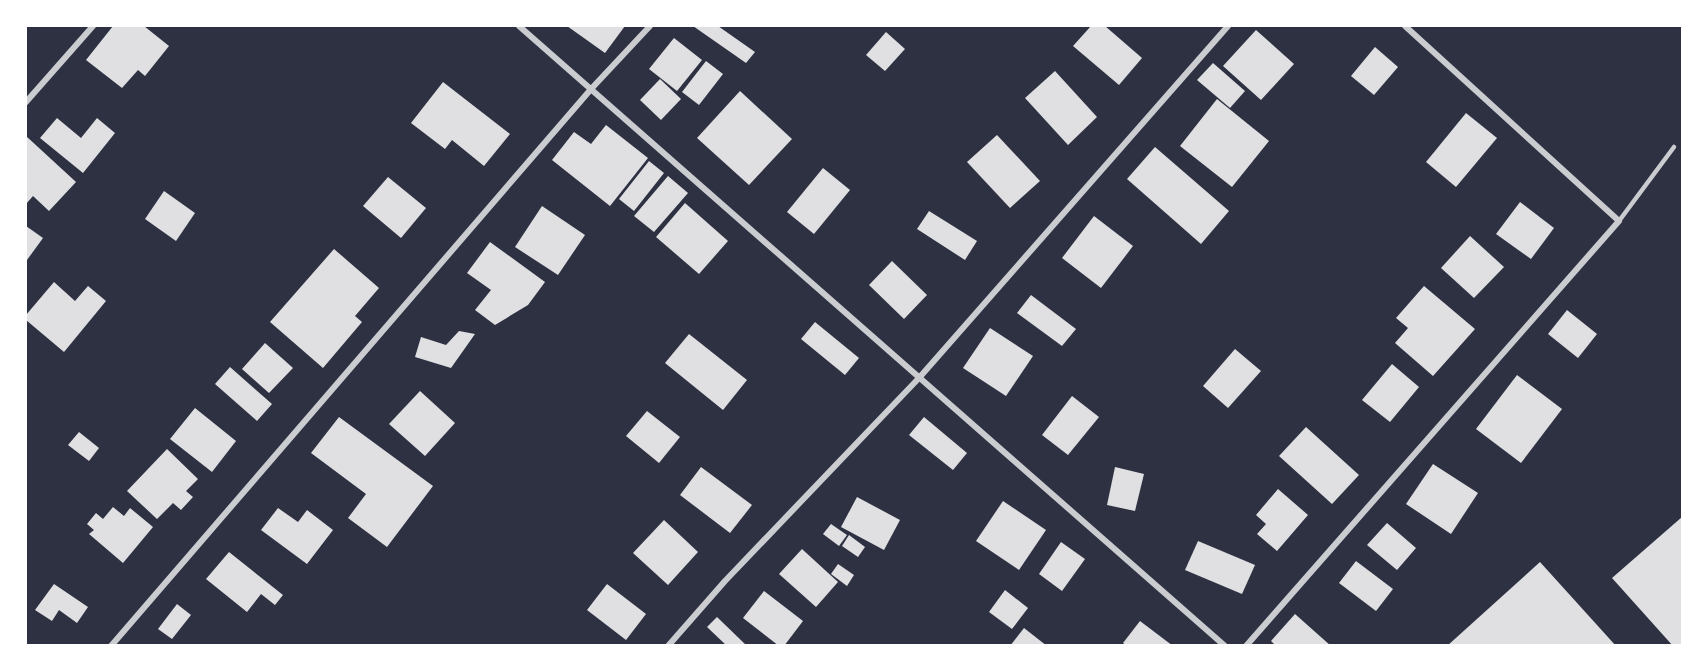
<svg xmlns="http://www.w3.org/2000/svg" width="1708" height="671" viewBox="0 0 1708 671" font-family="'Fira Sans Condensed',sans-serif">
<rect width="100%" height="100%" fill="#2d3142"/>
<g fill="#e0e0e3">
<polygon points="113,26 144,26 169,46 145,76 138,70 122,88 86,60"/>
<polygon points="567,26 625,26 605,53"/>
<polygon points="693,26 718,26 755,52 746,63"/>
<polygon points="1091,26 1105,26 1142,58 1119,85 1073,46"/>
<polygon points="1256,30 1294,64 1261,100 1223,66"/>
<polygon points="886,32 905,49 885,71 866,55"/>
<polygon points="674,38 702,60 677,91 649,69"/>
<polygon points="1375,47 1398,67 1374,95 1351,76"/>
<polygon points="706,61 723,74 699,105 682,92"/>
<polygon points="1213,63 1245,91 1230,108 1197,80"/>
<polygon points="1055,71 1097,117 1068,145 1025,98"/>
<polygon points="660,79 681,99 661,120 640,100"/>
<polygon points="443,82 510,134 484,166 452,140 445,149 411,123"/>
<polygon points="740,91 792,139 749,185 697,138"/>
<polygon points="1217,99 1269,141 1232,187 1180,146"/>
<polygon points="1466,113 1497,138 1456,187 1426,162"/>
<polygon points="57,118 81,138 97,118 115,133 83,173 40,138"/>
<polygon points="606,125 648,158 610,206 552,160 574,132 591,144"/>
<polygon points="997,135 1040,181 1010,208 967,162"/>
<polygon points="26,136 76,182 49,211 33,196 26,204"/>
<polygon points="1155,147 1229,211 1201,244 1127,179"/>
<polygon points="649,161 664,173 634,211 619,199"/>
<polygon points="823,168 850,190 814,234 787,212"/>
<polygon points="668,176 688,193 654,232 634,216"/>
<polygon points="388,177 426,208 401,238 363,206"/>
<polygon points="164,191 195,213 176,241 145,219"/>
<polygon points="1520,202 1554,228 1531,259 1496,234"/>
<polygon points="685,203 728,241 699,274 656,237"/>
<polygon points="542,206 585,235 558,275 515,247"/>
<polygon points="929,211 977,241 965,260 917,229"/>
<polygon points="1094,216 1133,246 1101,288 1062,258"/>
<polygon points="26,226 43,238 27,260 26,259"/>
<polygon points="1470,236 1504,267 1474,298 1441,268"/>
<polygon points="490,242 545,282 528,305 495,325 475,310 491,290 467,273"/>
<polygon points="334,249 379,288 355,316 362,322 323,368 270,322"/>
<polygon points="892,261 927,295 904,319 869,285"/>
<polygon points="54,282 75,301 88,286 106,301 64,352 26,320 26,315"/>
<polygon points="1424,286 1475,329 1433,376 1395,343 1408,328 1396,318"/>
<polygon points="1031,295 1076,329 1062,346 1017,313"/>
<polygon points="1567,310 1597,334 1578,358 1548,334"/>
<polygon points="815,322 859,358 845,375 801,339"/>
<polygon points="990,328 1033,356 1006,396 963,368"/>
<polygon points="459,331 475,334 451,368 415,357 421,337 446,345"/>
<polygon points="689,334 747,380 723,410 665,363"/>
<polygon points="265,343 293,368 269,393 242,369"/>
<polygon points="1235,349 1261,371 1228,408 1203,386"/>
<polygon points="1392,364 1419,387 1390,422 1362,400"/>
<polygon points="230,367 272,404 257,421 215,384"/>
<polygon points="1517,375 1562,409 1521,463 1476,429"/>
<polygon points="420,391 455,423 425,456 389,424"/>
<polygon points="1072,396 1099,417 1068,455 1042,435"/>
<polygon points="195,408 236,441 212,472 170,439"/>
<polygon points="647,411 680,437 659,463 626,436"/>
<polygon points="339,417 433,486 387,547 348,518 366,494 311,453"/>
<polygon points="924,417 967,453 953,470 909,435"/>
<polygon points="1306,427 1359,475 1332,504 1279,456"/>
<polygon points="79,432 99,448 89,461 68,445"/>
<polygon points="167,449 198,479 186,491 193,497 181,510 173,503 157,519 127,491"/>
<polygon points="1433,464 1478,493 1451,534 1406,504"/>
<polygon points="701,467 752,505 730,533 680,495"/>
<polygon points="1115,467 1144,474 1135,511 1107,505"/>
<polygon points="1278,489 1308,515 1277,551 1257,534 1266,524 1256,515"/>
<polygon points="857,497 900,520 884,550 841,527"/>
<polygon points="1003,501 1046,530 1019,570 976,541"/>
<polygon points="113,507 124,516 130,508 153,527 123,563 89,534 94,530 87,524 96,513 103,519"/>
<polygon points="278,508 298,522 307,510 333,530 307,564 261,530"/>
<polygon points="1682,517 1682,646 1673,646 1612,578"/>
<polygon points="664,520 698,552 668,585 633,553"/>
<polygon points="1387,523 1416,548 1397,570 1367,545"/>
<polygon points="831,524 847,535 839,546 823,534"/>
<polygon points="849,535 865,547 858,557 842,546"/>
<polygon points="1198,541 1255,565 1242,594 1185,570"/>
<polygon points="1061,542 1085,559 1062,591 1039,574"/>
<polygon points="802,549 838,582 816,607 779,574"/>
<polygon points="229,552 283,595 275,605 261,594 247,612 206,579"/>
<polygon points="1356,561 1393,589 1376,611 1339,583"/>
<polygon points="1540,562 1616,646 1447,646"/>
<polygon points="838,564 854,575 847,586 831,574"/>
<polygon points="54,584 88,607 77,623 59,610 52,621 35,610"/>
<polygon points="607,584 646,614 626,640 587,610"/>
<polygon points="1005,590 1028,608 1012,629 989,612"/>
<polygon points="764,591 803,621 784,646 779,646 743,618"/>
<polygon points="177,604 191,615 172,639 158,629"/>
<polygon points="1295,614 1331,646 1276,646 1271,641"/>
<polygon points="717,617 747,646 727,646 707,627"/>
<polygon points="1140,621 1173,646 1127,646 1123,643"/>
<polygon points="1024,628 1047,646 1010,646"/>
</g>
<g fill="none" stroke-linecap="round" stroke-linejoin="round">
<polyline stroke="#caccd0" stroke-width="4.5" points="1619,221 1674,147"/>
<g stroke="#caccd0" stroke-width="6">
<polyline points="519,26 1225,646"/>
<polyline points="26,102 93,26"/>
<polyline points="111,646 592,88 650,26"/>
<polyline points="668,646 725,581 919,378 1228,26"/>
<polyline points="1246,646 1619,221 1405,26"/>
</g>
</g>
<rect width="1708" height="671" fill="none" stroke="#ffffff" stroke-width="54"/>
</svg>
